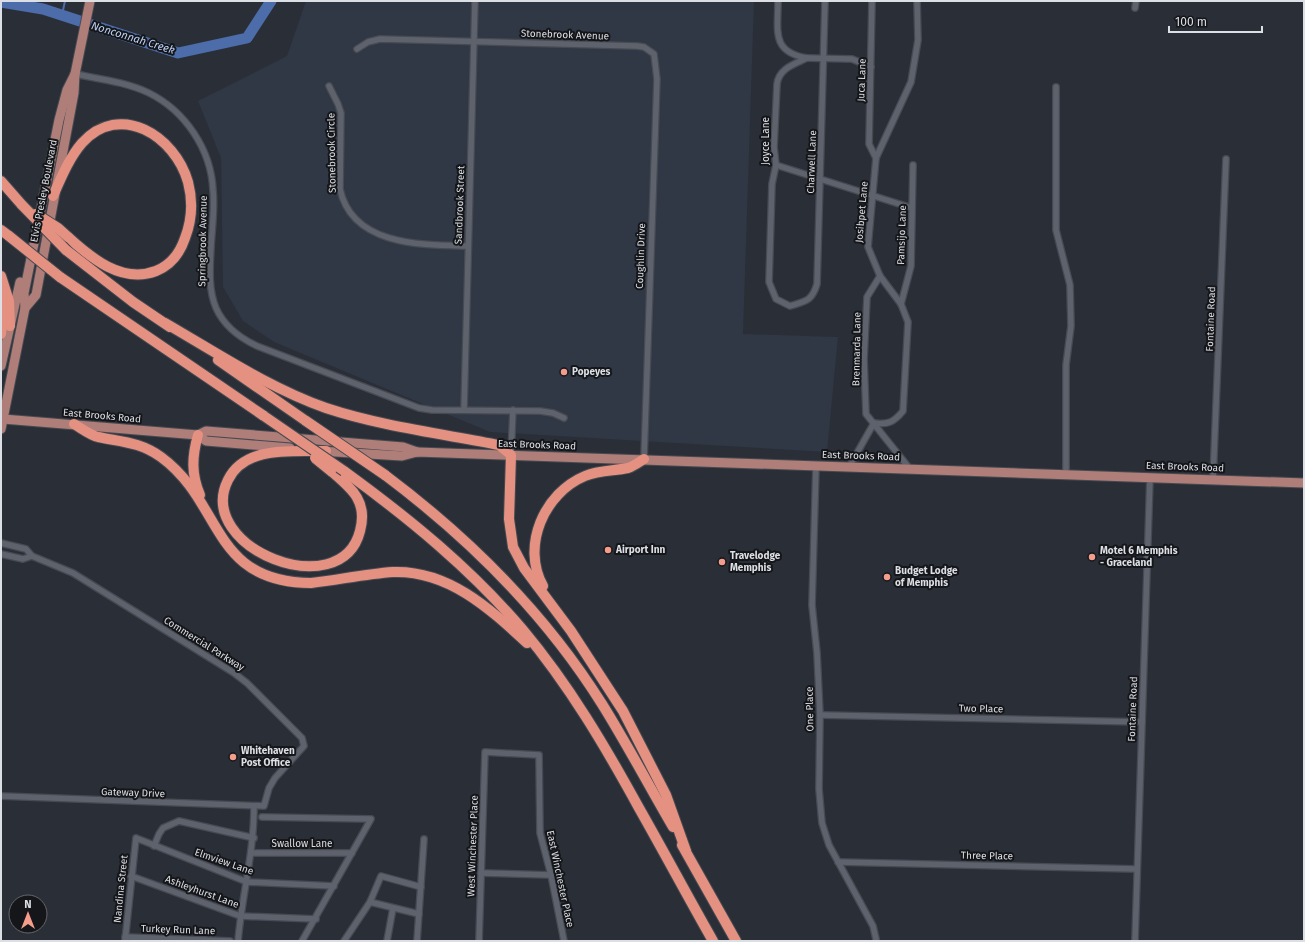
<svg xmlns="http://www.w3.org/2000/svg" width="1305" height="942" viewBox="0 0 1305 942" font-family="'Fira Sans',sans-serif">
<rect width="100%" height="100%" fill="#2a2e37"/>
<polygon fill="#303745" points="306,1 754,1 743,334 838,337 827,452 490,432 274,342 243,321 223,287 221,158 198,101 287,56"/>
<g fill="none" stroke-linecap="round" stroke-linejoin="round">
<polyline stroke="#4c6caa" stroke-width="2" points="62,15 65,1"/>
<polyline stroke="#4c6caa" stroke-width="11" points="1,2 43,9 178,53 247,38 271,1"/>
<defs>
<g id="street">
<path d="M778 1C778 31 771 52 807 58 795 64 779 68 777 84L774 147 776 165 772 184 769 282 776 299 790 306C806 301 812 301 817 284L825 1"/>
<polyline points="872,1 869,144 876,158"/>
<polyline points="1135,8 1136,1"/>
<polyline points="357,49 368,42 380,39 637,46 644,47 654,54 657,79 644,459"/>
<polyline points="807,58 852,59 871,67"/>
<path d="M75 74C99 79 126 82 149 93 185 111 211 149 213 190 215 209 212 228 211 247 210 267 208 289 216 308 224 326 240 338 257 346L419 408 432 410 540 411 553 413 564 418"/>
<path d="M329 86 338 104 341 113 340 189C352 246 422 245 468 246"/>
<polyline points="1056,87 1056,230 1070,285 1071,326 1066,365 1066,474"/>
<polyline points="776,165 912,208"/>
<polyline points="880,276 867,297 864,359 866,414 910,469"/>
<polyline points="901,304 911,266 913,165"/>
<polyline points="464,410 475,1"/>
<path d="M874 423C888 425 894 422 903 411L908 322 901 304 880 276 868 247 876 158 911 82 918 40 917 1"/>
<polyline points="511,455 513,410"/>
<polyline points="816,466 812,605 817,653 820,715 819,789 822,823 829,845 873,926 876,939"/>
<polyline points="849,467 874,423"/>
<polyline points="1213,480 1226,159"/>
<polyline points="1,543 26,549 32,556 23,559 1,554"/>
<polyline points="820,715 1142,722"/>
<polyline points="1,796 264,806 269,788 275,778 304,746 302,738 247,683 234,673 73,573 32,556"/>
<polyline points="262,817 371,819 302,941"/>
<polyline points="154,846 159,834 163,828 179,821 254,838"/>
<polyline points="252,853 352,853"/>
<polyline points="838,862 1136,869"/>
<polyline points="481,873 551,875"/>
<polyline points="131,876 240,916 316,919"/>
<polyline points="370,902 419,914"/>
<polyline points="125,937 230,941"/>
<polyline points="125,941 136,838 247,882 334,886"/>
<path d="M238 941C242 895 254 853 254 806"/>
<polyline points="344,941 370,902 381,876 421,887"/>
<polyline points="387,941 393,908"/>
<polyline points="417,941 424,839"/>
<polyline points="479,941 485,752 539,755 540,833 551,875 564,941"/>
<polyline points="1135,941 1150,477"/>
</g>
<g id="primary">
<polyline points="25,308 36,295 74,93 75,74 90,1"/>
<polyline points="1,366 20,282"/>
<polyline points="3,419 198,435 206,431 403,447 417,452"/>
<polyline points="1,429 25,308 24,293 59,120 67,90 75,74"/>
<polyline points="198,435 206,441 290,448"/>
<polyline points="319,451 402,456 417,452 1304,483"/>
</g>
<g id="highway">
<polyline points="1,181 22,205"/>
<path d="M53 196C61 178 69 158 82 143 120 101 175 136 188 182 193 201 192 220 185 238 180 253 171 265 156 271 122 284 91 258 68 237"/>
<polyline points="1,230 9,236"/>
<polyline points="66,250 133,302 170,327"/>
<polyline points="1,276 9,301 10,326"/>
<polyline points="60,277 264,416"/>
<path d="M165 323C217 353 269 388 326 408 380 426 443 434 499 445L511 455 509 519 513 547 524 568 571 631 623 711 666 795 686 851"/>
<polyline points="1,334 3,317 2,294"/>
<polyline points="218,360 306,421"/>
<path d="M74 424C81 428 90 435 98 437 122 442 140 442 161 457 224 503 210 582 311 583 338 580 365 574 393 572 448 570 489 608 527 643"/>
<path d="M198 435C192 456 191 474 200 495"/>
<path d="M326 451C293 452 245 445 228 480 194 548 341 606 360 531 368 501 352 489 331 471"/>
<path d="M344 471C410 519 471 569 523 630 569 685 605 746 639 808 664 852 688 897 713 941"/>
<path d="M385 475C469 538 545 613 602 704 627 744 649 786 673 827"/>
<path d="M543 586C521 546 544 493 585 476 599 470 614 471 628 468 634 466 639 462 644 459"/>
<polyline points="682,845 736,941"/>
</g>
</defs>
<use href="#street" stroke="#474a51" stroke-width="8"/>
<use href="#primary" stroke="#474a51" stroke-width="11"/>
<use href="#highway" stroke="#474a51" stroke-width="12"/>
<use href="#street" stroke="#5d626c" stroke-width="5.5"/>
<use href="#primary" stroke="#af7e79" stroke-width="9"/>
<use href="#highway" stroke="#e59182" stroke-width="10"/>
<defs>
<g id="highway-bridge">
<polyline points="22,205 66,250"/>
<polyline points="36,214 58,228 68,237"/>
<polyline points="9,236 60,277"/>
<polyline points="264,416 344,471"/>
<polyline points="306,421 385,475"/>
<polyline points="315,458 331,471"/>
</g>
</defs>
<use href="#highway-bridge" stroke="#474a51" stroke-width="12" stroke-linecap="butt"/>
<use href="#highway-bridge" stroke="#e59182" stroke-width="10"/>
</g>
<g fill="#f49d8d" stroke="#14161a" stroke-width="1.5">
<circle cx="564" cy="372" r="4"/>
<circle cx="608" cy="550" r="4"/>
<circle cx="1092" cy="557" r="4"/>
<circle cx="722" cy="562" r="4"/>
<circle cx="887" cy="577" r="4"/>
<circle cx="233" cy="757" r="4"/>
</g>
<g text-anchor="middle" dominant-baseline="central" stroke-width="4" stroke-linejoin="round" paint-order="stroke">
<g font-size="10" fill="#dcdfe4" stroke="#14161a">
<text transform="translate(565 35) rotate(2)">Stonebrook Avenue</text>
<text transform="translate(862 80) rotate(-88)">Juca Lane</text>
<text transform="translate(766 141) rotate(-90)">Joyce Lane</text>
<text transform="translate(332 153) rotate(-91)">Stonebrook Circle</text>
<text transform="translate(812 162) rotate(-88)">Charwell Lane</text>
<text transform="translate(44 191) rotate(-79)">Elvis Presley Boulevard</text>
<text transform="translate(460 205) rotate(-88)">Sandbrook Street</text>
<text transform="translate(862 212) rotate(-85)">Josibpet Lane</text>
<text transform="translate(902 235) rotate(-88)">Pamsijo Lane</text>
<text transform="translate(203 241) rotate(-89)">Springbrook Avenue</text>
<text transform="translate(641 256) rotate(-88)">Coughlin Drive</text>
<text transform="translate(1211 319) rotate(-88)">Fontaine Road</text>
<text transform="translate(857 349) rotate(-89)">Brenmarda Lane</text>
<text transform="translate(102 416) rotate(5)">East Brooks Road</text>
<text transform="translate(537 445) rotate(2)">East Brooks Road</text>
<text transform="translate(861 456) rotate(2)">East Brooks Road</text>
<text transform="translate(1185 467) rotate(2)">East Brooks Road</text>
<text transform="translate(204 644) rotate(32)">Commercial Parkway</text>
<text transform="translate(810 709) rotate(-91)">One Place</text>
<text transform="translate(981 709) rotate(1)">Two Place</text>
<text transform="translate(1133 709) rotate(-88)">Fontaine Road</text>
<text transform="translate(133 793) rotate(2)">Gateway Drive</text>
<text x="302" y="844">Swallow Lane</text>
<text transform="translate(473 846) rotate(-88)">West Winchester Place</text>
<text transform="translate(987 856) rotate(1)">Three Place</text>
<text transform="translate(224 862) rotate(19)">Elmview Lane</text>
<text transform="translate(560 879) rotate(78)">East Winchester Place</text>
<text transform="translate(121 889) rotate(-84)">Nandina Street</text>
<text transform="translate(202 892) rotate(20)">Ashleyhurst Lane</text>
<text transform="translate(178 930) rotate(2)">Turkey Run Lane</text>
</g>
<g font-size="10" font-weight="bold" fill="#dcdfe4" stroke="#14161a" text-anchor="start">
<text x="572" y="372">Popeyes</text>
<text x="616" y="550">Airport Inn</text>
<text x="1100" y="551">Motel 6 Memphis<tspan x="1100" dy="12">- Graceland</tspan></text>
<text x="730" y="556">Travelodge<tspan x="730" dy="12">Memphis</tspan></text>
<text x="895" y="571">Budget Lodge<tspan x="895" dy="12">of Memphis</tspan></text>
<text x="241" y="751">Whitehaven<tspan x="241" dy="12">Post Office</tspan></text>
</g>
<g font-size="11" font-style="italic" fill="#c1d4f8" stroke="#14161a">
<text transform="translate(133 38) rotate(17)">Nonconnah Creek</text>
</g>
</g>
<rect width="1305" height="942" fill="none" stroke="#dcdfe4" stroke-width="4"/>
<g transform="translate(28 914)"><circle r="19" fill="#14161a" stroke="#64666b"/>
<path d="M0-3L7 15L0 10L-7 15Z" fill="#f49d8d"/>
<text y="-6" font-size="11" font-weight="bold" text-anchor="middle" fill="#dcdfe4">N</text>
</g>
<path d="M1169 26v6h93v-6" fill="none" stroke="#dcdfe4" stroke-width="2"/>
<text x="1175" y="26" font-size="12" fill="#dcdfe4" stroke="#14161a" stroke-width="3" paint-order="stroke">100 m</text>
</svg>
